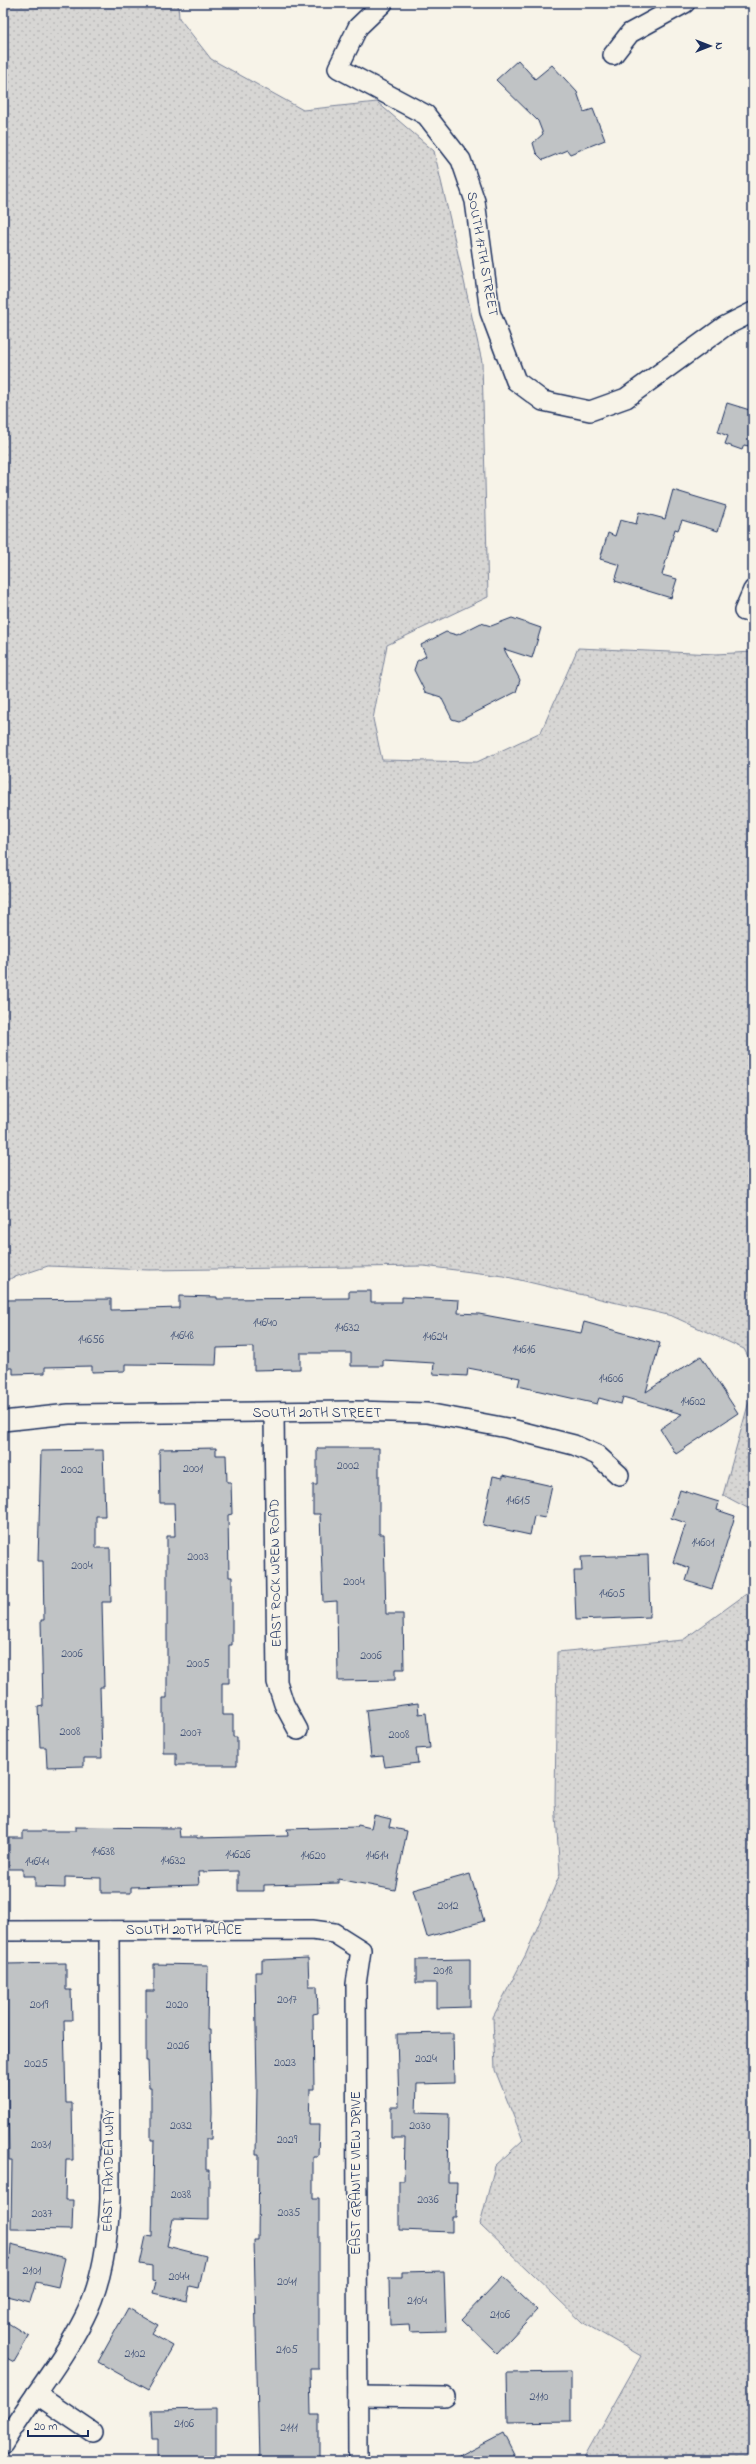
<svg xmlns="http://www.w3.org/2000/svg" width="756" height="2464" viewBox="0 0 756 2464" font-family="'Indie Flower',sans-serif">
<defs>
<pattern id="grass-dots" width="8" height="8" patternUnits="userSpaceOnUse"><rect width="8" height="8" fill="#d7d6d4"/><path d="M2 2h.1M6 6h.1" fill="none" stroke="#b8b8b8" stroke-width="1.8" stroke-linecap="round"/></pattern>
</defs>
<rect width="100%" height="100%" fill="#f7f3e8"/>
<filter id="ink" filterUnits="userSpaceOnUse"><feTurbulence type="fractalNoise" baseFrequency=".025" numOctaves="2"/><feDisplacementMap in="SourceGraphic" scale="8" xChannelSelector="R" yChannelSelector="G"/><feConvolveMatrix kernelMatrix="1 2 1 2 8 2 1 2 1" color-interpolation-filters="sRGB"/></filter>
<g filter="url(#ink)">
<g fill="url(#grass-dots)" stroke="#798299">
<polygon points="3,3 178,3 179,18 211,59 303,110 377,102 434,151 456,245 482,362 488,597 387,645 373,719 382,760 477,762 541,732 578,648 716,654 753,652 753,1366 744,1349 672,1316 503,1276 424,1266 149,1270 48,1266 3,1281"/>
<polygon points="753,1387 753,1511 723,1495"/>
<polygon points="753,1589 753,2461 582,2461 641,2356 582,2322 480,2224 495,2166 523,2140 495,2070 493,2017 526,1954 560,1874 555,1802 557,1652 683,1640"/>
</g>
<g fill="#c0c3c5" stroke="#1b2f5e">
<polygon points="518,60 535,79 552,65 577,92 584,112 593,109 605,140 570,154 567,150 543,160 536,153 533,143 543,134 538,121 496,80"/>
<polygon points="727,403 753,411 753,447 744,445 742,450 725,444 728,436 718,432"/>
<polygon points="673,490 726,506 718,531 682,520 678,530 675,529 662,575 677,579 671,598 615,581 620,565 600,559 608,533 615,536 620,520 636,524 639,512 665,519"/>
<polygon points="512,618 541,628 532,658 504,649 520,680 516,692 459,721 452,719 441,697 425,692 414,670 417,661 426,656 421,645 446,632 457,635 481,623 491,626"/>
<polygon points="349,1291 371,1291 371,1302 402,1302 402,1297 459,1300 458,1313 479,1314 581,1333 584,1322 660,1343 646,1392 701,1356 738,1413 676,1454 660,1429 682,1414 623,1397 621,1404 599,1398 597,1404 518,1386 520,1378 468,1368 467,1376 433,1374 434,1363 383,1360 383,1366 351,1366 351,1353 300,1353 300,1369 254,1370 254,1347 217,1348 216,1365 125,1364 125,1371 92,1372 92,1366 45,1367 45,1373 13,1374 13,1368 3,1368 3,1300 111,1299 111,1310 147,1309 179,1308 179,1296 217,1297 217,1299 349,1298"/>
<polygon points="216,1448 216,1455 226,1455 227,1482 231,1482 232,1514 228,1515 229,1577 232,1577 232,1645 229,1645 229,1683 222,1683 222,1715 233,1715 233,1737 237,1737 237,1765 176,1765 176,1753 163,1753 163,1698 167,1698 167,1536 175,1536 174,1503 160,1503 159,1449"/>
<polygon points="317,1448 379,1448 379,1534 384,1534 386,1614 403,1614 404,1669 395,1669 395,1680 338,1681 337,1601 323,1602 320,1514 313,1514 313,1485 317,1485"/>
<polygon points="103,1450 105,1516 96,1516 96,1548 110,1548 111,1602 102,1602 104,1687 100,1687 102,1758 84,1758 84,1766 47,1767 46,1747 40,1747 38,1707 43,1706 41,1620 44,1620 43,1561 38,1561 41,1451"/>
<polygon points="503,1475 552,1486 545,1518 534,1516 530,1535 483,1525 493,1476 503,1478"/>
<polygon points="680,1490 719,1502 717,1510 735,1516 712,1589 686,1581 690,1568 673,1562 686,1523 671,1518"/>
<polygon points="648,1555 650,1617 576,1620 574,1571 582,1571 581,1557"/>
<polygon points="418,1703 419,1714 426,1713 430,1748 416,1749 418,1763 385,1767 383,1756 371,1757 366,1710"/>
<polygon points="374,1815 391,1819 389,1827 407,1831 395,1890 338,1879 338,1883 264,1885 264,1891 238,1891 238,1871 198,1872 199,1885 131,1887 131,1893 101,1893 101,1878 65,1877 65,1888 35,1887 35,1876 23,1876 23,1869 9,1869 9,1838 23,1838 23,1831 75,1831 75,1827 179,1828 180,1837 197,1837 197,1838 288,1836 287,1829 357,1827 358,1825 371,1828"/>
<polygon points="470,1874 484,1921 427,1937 413,1890"/>
<polygon points="308,1958 309,1986 317,1986 318,2013 313,2014 314,2089 310,2089 309,2125 319,2125 318,2156 313,2156 313,2198 319,2198 319,2369 310,2369 311,2414 319,2414 319,2461 259,2461 254,2240 258,2240 259,2154 256,2154 257,2086 255,1972 262,1972 262,1960"/>
<polygon points="470,1959 470,2007 437,2008 437,1983 416,1983 416,1960"/>
<polygon points="66,1963 66,1990 71,1990 72,2020 64,2020 66,2103 72,2103 73,2160 66,2160 65,2200 73,2200 72,2230 11,2229 12,2160 9,2160 6,1964"/>
<polygon points="154,1964 208,1965 207,2030 210,2030 212,2112 211,2139 206,2139 206,2170 209,2170 209,2220 173,2219 167,2246 206,2256 199,2288 190,2286 187,2301 153,2293 156,2282 152,2281 152,2266 140,2264 146,2236 152,2237 154,2140 151,2140 151,2088 149,2088 148,2061 146,2061 146,1991 154,1991"/>
<polygon points="453,2033 454,2083 417,2084 416,2113 449,2114 448,2182 457,2182 456,2217 452,2217 452,2232 399,2230 399,2181 404,2181 405,2138 391,2138 391,2107 399,2107 397,2034"/>
<polygon points="11,2244 65,2258 58,2287 36,2282 30,2302 3,2295 3,2257 10,2259"/>
<polygon points="444,2271 446,2331 410,2332 409,2324 390,2325 389,2278 402,2278 402,2272"/>
<polygon points="502,2277 537,2310 497,2353 462,2319"/>
<polygon points="128,2308 158,2325 152,2334 173,2346 148,2390 98,2362"/>
<polygon points="3,2320 29,2336 14,2362 3,2356"/>
<polygon points="571,2372 571,2421 508,2422 507,2373"/>
<polygon points="216,2409 216,2459 158,2459 158,2439 152,2439 151,2410"/>
<polygon points="503,2433 517,2461 449,2461"/>
</g>
<g fill="none" stroke-linecap="round" stroke-linejoin="round">
<defs>
<g id="minor">
<polyline points="383,3 358,27 338,68 426,115 461,160 475,201 490,312 516,381 543,401 590,411 626,398 725,326 753,312"/>
<polyline points="613,55 630,33 685,3"/>
<polyline points="744,611 753,590"/>
<polyline points="274,1413 277,1682 284,1704 298,1730"/>
<polyline points="3,1421 69,1414 355,1411 427,1413 507,1428 574,1445 597,1455 619,1475"/>
<polyline points="3,1931 312,1930 334,1933 361,1950 356,1984 358,2461"/>
<polyline points="36,2394 92,2432"/>
<polyline points="358,2396 445,2397"/>
<path d="M3 2444C29 2401 62 2362 84 2318 103 2281 108 2239 110 2199L109 1931"/>
</g>
</defs>
<use href="#minor" stroke="#1b2f5e" stroke-width="22"/>
<use href="#minor" stroke="#f7f3e8" stroke-width="19"/>
</g>
</g>
<g text-anchor="middle" dominant-baseline="central" stroke-width="3" stroke-linejoin="round" paint-order="stroke">
<g font-size="12" fill="#445478">
<text x="265" y="1323">14640</text>
<text x="347" y="1328">14632</text>
<text x="182" y="1336">14648</text>
<text x="435" y="1337">14624</text>
<text x="91" y="1340">14656</text>
<text x="524" y="1350">14616</text>
<text x="611" y="1379">14606</text>
<text x="693" y="1402">14602</text>
<text x="348" y="1466">2002</text>
<text x="193" y="1469">2001</text>
<text x="72" y="1470">2002</text>
<text x="518" y="1501">14615</text>
<text x="703" y="1543">14601</text>
<text x="198" y="1557">2003</text>
<text x="82" y="1566">2004</text>
<text x="354" y="1582">2004</text>
<text x="612" y="1594">14605</text>
<text x="72" y="1654">2006</text>
<text x="371" y="1656">2006</text>
<text x="198" y="1664">2005</text>
<text x="70" y="1732">2008</text>
<text x="191" y="1733">2007</text>
<text x="399" y="1735">2008</text>
<text x="103" y="1852">14638</text>
<text x="238" y="1855">14626</text>
<text x="313" y="1856">14620</text>
<text x="377" y="1856">14614</text>
<text x="173" y="1861">14632</text>
<text x="37" y="1862">14644</text>
<text x="448" y="1906">2012</text>
<text x="443" y="1971">2018</text>
<text x="287" y="2000">2017</text>
<text x="39" y="2005">2019</text>
<text x="177" y="2005">2020</text>
<text x="178" y="2046">2026</text>
<text x="426" y="2059">2024</text>
<text x="285" y="2063">2023</text>
<text x="36" y="2064">2025</text>
<text x="181" y="2126">2032</text>
<text x="420" y="2126">2030</text>
<text x="287" y="2140">2029</text>
<text x="41" y="2145">2031</text>
<text x="181" y="2195">2038</text>
<text x="428" y="2200">2036</text>
<text x="289" y="2213">2035</text>
<text x="42" y="2214">2037</text>
<text x="32" y="2271">2101</text>
<text x="179" y="2277">2044</text>
<text x="287" y="2282">2041</text>
<text x="417" y="2301">2104</text>
<text x="500" y="2315">2106</text>
<text x="287" y="2350">2105</text>
<text x="135" y="2354">2102</text>
<text x="539" y="2397">2110</text>
<text x="184" y="2424">2106</text>
<text x="289" y="2428">2111</text>
</g>
<g font-size="14" fill="#1b2f5e" stroke="#f7f3e8">
<text transform="translate(482 254) rotate(80)">SOUTH 17TH STREET</text>
<text x="317" y="1413">SOUTH 20TH STREET</text>
<text transform="translate(276 1573) rotate(-91)">EAST ROCK WREN ROAD</text>
<text x="184" y="1930">SOUTH 20TH PLACE</text>
<text transform="translate(109 2171) rotate(-89)">EAST TAXIDEA WAY</text>
<text transform="translate(356 2173) rotate(-90)">EAST GRANITE VIEW DRIVE</text>
</g>
</g>
<rect width="756" height="2464" fill="none" stroke="#f7f3e8" stroke-width="16"/>
<rect x="8" y="8" width="740" height="2448" fill="none" stroke="#1b2f5e" stroke-width="1.5" filter="url(#ink)"/>
<g transform="translate(710 46) rotate(90)" stroke="#f7f3e8" stroke-width="3" paint-order="stroke">
<path d="M0-3L7 15L0 10L-7 15Z" fill="#1b2f5e"/>
<text y="-6" font-size="11" font-weight="bold" text-anchor="middle" fill="#1b2f5e">N</text>
</g>
<path d="M28 2430v6h60v-6" fill="none" stroke="#1b2f5e" stroke-width="2"/>
<text x="34" y="2430" font-size="12" fill="#1b2f5e" stroke="#f7f3e8" stroke-width="3" paint-order="stroke">20 m</text>
</svg>
